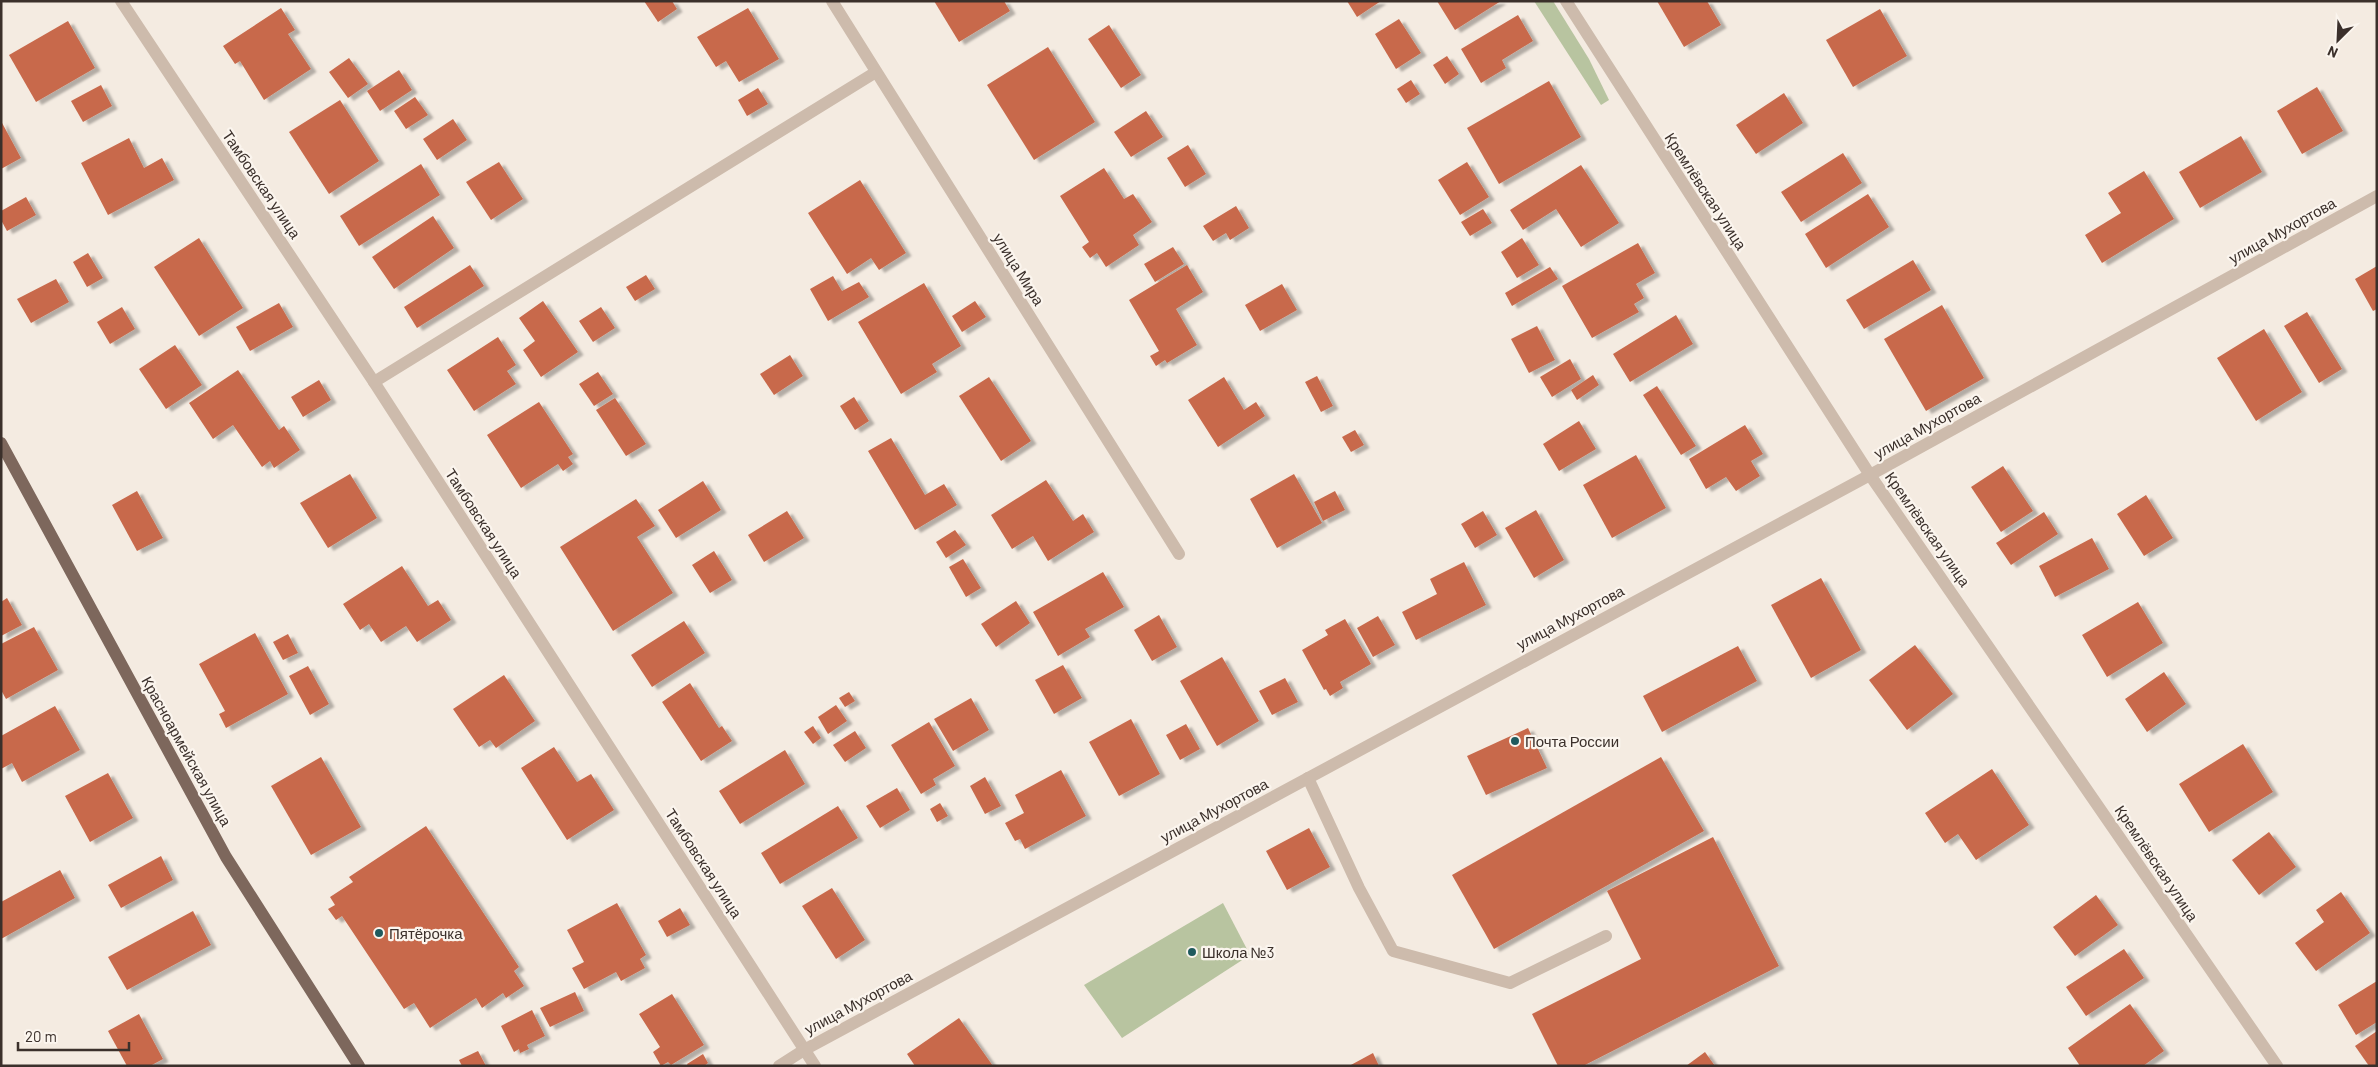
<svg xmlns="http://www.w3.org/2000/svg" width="2378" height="1067" viewBox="0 0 2378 1067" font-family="Barlow,sans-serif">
<defs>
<filter id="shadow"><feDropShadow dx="5.5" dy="3" stdDeviation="1" flood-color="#0004"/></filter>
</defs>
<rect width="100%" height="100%" fill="#f4ebe1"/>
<g fill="#b8c4a0">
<polygon points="1534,1 1553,1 1589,59 1609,100 1601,105"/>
<polygon points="1223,903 1250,955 1122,1038 1084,985"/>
</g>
<g fill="#c8694b" filter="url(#shadow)">
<polygon points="644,1 672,1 677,9 658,22"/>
<polygon points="934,1 1004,1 1010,11 959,42"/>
<polygon points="1347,1 1381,1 1357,17"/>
<polygon points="1437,1 1501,1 1455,30"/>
<polygon points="1657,1 1707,1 1721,25 1684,47"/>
<polygon points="281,8 295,30 288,34 311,69 264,100 240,61 235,64 223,46"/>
<polygon points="748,8 779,59 739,82 726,61 716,67 697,37"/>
<polygon points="1880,9 1907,56 1853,87 1826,40"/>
<polygon points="1518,15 1533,41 1502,60 1506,68 1481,83 1461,49"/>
<polygon points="1399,19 1421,53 1396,69 1375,34"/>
<polygon points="68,21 95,68 36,102 9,55"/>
<polygon points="1109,25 1141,75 1121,88 1088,39"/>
<polygon points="1048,47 1095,122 1034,160 987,85"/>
<polygon points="1447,56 1459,74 1445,84 1433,65"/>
<polygon points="349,58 368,84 348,98 329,72"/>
<polygon points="399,70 412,90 380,111 367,91"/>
<polygon points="1411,80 1420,94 1406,103 1397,89"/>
<polygon points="1549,81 1581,137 1499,184 1467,128"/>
<polygon points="101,85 112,106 83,122 71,101"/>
<polygon points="2317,87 2343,131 2302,154 2277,111"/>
<polygon points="758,88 768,104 747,116 738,100"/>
<polygon points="1784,93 1803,123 1756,154 1736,125"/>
<polygon points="415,97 428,115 406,129 394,111"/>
<polygon points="340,100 379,161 329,194 289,132"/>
<polygon points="1146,111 1163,137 1131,157 1114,132"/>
<polygon points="453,119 467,140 437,160 423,139"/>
<polygon points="1,121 21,158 1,169"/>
<polygon points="2241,136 2262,172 2200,208 2179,172"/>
<polygon points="129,138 144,168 162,158 174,180 108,215 81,163"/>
<polygon points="1188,145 1206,174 1185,187 1167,158"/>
<polygon points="1843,153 1862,183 1801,222 1781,192"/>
<polygon points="499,162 523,199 491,220 466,182"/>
<polygon points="1467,162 1489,197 1460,215 1438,180"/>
<polygon points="421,164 440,195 359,246 340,216"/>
<polygon points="1581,165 1619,223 1581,247 1556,209 1523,230 1510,210"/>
<polygon points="1104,168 1124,199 1133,194 1152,222 1133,235 1139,245 1106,267 1097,253 1090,258 1082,247 1089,242 1060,196"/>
<polygon points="2144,171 2174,219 2102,263 2085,235 2121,213 2108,193"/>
<polygon points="860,180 906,253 879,270 871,258 847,274 808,213"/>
<polygon points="1868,194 1889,227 1826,268 1805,234"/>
<polygon points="26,197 36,215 7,231 1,220 1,211"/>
<polygon points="1236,206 1249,228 1230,240 1226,233 1213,241 1203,226"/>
<polygon points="1483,209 1492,223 1470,236 1461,222"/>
<polygon points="433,216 454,248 394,289 372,257"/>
<polygon points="199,238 243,308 199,336 154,267"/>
<polygon points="1522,238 1539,265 1517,278 1501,252"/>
<polygon points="1638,243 1655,273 1636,284 1644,298 1634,304 1639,312 1592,338 1562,286"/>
<polygon points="1173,247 1184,264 1155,282 1144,264"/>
<polygon points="88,253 103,278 87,287 73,262"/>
<polygon points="1913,260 1931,290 1864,329 1846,300"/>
<polygon points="470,265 484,286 417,328 404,307"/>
<polygon points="1187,265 1203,292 1176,309 1197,345 1167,363 1165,360 1156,366 1150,356 1159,351 1129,300"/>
<polygon points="2377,266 2377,309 2373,311 2355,279"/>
<polygon points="1550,267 1558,279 1512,306 1505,293"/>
<polygon points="646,275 655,289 635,301 626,287"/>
<polygon points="833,276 842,291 859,282 869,297 828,321 810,289"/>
<polygon points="56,279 69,302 31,323 17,299"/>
<polygon points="924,283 961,346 932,364 937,372 901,394 858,322"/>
<polygon points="1282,284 1297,310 1260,331 1245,305"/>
<polygon points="543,301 578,352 541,377 523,350 535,341 519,318"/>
<polygon points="975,301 986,317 962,332 952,316"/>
<polygon points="279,303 293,327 250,351 236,327"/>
<polygon points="1942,305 1984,378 1926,411 1884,339"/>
<polygon points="122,307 135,329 110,344 97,322"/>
<polygon points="601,307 615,328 593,342 579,321"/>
<polygon points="2307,312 2342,369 2319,383 2284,326"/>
<polygon points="1676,315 1693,344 1630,382 1613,354"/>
<polygon points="1537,326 1555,360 1529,373 1511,339"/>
<polygon points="2264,329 2302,392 2256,421 2217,358"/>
<polygon points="498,337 516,365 507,371 516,384 474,411 447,370"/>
<polygon points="175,345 202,385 166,409 139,369"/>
<polygon points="790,355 803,376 774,395 760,374"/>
<polygon points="1570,359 1581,379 1552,397 1540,377"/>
<polygon points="238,370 279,430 284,426 300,450 274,468 270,461 262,467 233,425 213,439 189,403"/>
<polygon points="598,372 613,394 594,406 579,384"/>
<polygon points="1593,375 1599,385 1577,400 1571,390"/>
<polygon points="1317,376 1333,406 1321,412 1305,382"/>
<polygon points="989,377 1031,441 1001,461 959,396"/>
<polygon points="1224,377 1244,410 1256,402 1265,416 1218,447 1188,400"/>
<polygon points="319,380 331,400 303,417 291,397"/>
<polygon points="1657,386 1696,446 1681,455 1643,395"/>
<polygon points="854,397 869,421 855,430 840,406"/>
<polygon points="615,398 646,444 626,456 596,410"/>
<polygon points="539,402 573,454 568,457 573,464 563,471 558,464 521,488 487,435"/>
<polygon points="1579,421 1596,449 1559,471 1543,444"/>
<polygon points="1745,425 1763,454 1751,461 1760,476 1736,491 1726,477 1706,489 1689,459"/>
<polygon points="1355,430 1364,445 1351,452 1342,437"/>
<polygon points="891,438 925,495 944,484 957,505 915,530 868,451"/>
<polygon points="1636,455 1666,508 1612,538 1583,485"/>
<polygon points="2003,466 2033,511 2001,532 1971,487"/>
<polygon points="350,474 377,518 328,548 300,503"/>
<polygon points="1294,474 1322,523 1277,548 1250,499"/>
<polygon points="1046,480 1073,521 1083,514 1094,532 1048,561 1033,536 1012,549 991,515"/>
<polygon points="703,481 721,510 676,538 658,510"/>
<polygon points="137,491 163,538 137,551 112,505"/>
<polygon points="1335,491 1345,510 1323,521 1314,502"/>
<polygon points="2146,495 2173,538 2144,556 2117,514"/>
<polygon points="636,499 655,526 637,537 673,593 613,631 560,547"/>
<polygon points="1536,510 1564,560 1534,578 1505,528"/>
<polygon points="787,511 804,538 764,562 748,535"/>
<polygon points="1483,511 1497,535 1475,548 1461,524"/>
<polygon points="2044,512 2058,534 2011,565 1996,543"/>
<polygon points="955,530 966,545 946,558 936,542"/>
<polygon points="2092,538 2109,569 2055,597 2039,566"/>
<polygon points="714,551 732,580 710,593 692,565"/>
<polygon points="963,559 981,588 966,597 949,567"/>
<polygon points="1464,562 1486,605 1416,640 1402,612 1437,594 1430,579"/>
<polygon points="402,566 428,606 438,600 451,620 417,642 406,626 381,642 369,624 360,630 343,604"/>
<polygon points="1103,572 1124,607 1085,629 1090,637 1058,656 1033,612"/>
<polygon points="1821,578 1861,650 1811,678 1771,605"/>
<polygon points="7,598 22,625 1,636 1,602"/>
<polygon points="1016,601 1030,623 996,647 981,624"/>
<polygon points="2138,602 2163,643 2107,677 2082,635"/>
<polygon points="1159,615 1177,647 1152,661 1134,630"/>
<polygon points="1378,616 1395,645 1373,657 1357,628"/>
<polygon points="1345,619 1371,664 1340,682 1343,688 1330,696 1326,689 1324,690 1302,650 1328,635 1325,630"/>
<polygon points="684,621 705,653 652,687 631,655"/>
<polygon points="34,627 58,670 6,699 1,690 1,644"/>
<polygon points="255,633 288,694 226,728 219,714 225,711 199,664"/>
<polygon points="288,634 298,653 283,660 273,642"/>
<polygon points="1915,645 1953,694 1907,730 1869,680"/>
<polygon points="1738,646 1757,681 1662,732 1643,696"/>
<polygon points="1222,657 1259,721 1217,746 1180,681"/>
<polygon points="1063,665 1082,698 1054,714 1035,680"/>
<polygon points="308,666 329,704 310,715 289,676"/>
<polygon points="2164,672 2186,704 2147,732 2125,699"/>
<polygon points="504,675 535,721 496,748 490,740 479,747 453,709"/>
<polygon points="1285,678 1298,702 1272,715 1259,691"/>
<polygon points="690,683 719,728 722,726 732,741 701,761 662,702"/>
<polygon points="849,692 855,701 845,707 839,698"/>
<polygon points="971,698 989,730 953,751 934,719"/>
<polygon points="836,705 847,721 828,734 818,717"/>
<polygon points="55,706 80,750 22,782 12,763 1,769 1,736"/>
<polygon points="1131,719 1160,774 1119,796 1089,742"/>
<polygon points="929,722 955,766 933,779 936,785 921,794 891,745"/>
<polygon points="1186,724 1200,749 1180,760 1166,735"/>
<polygon points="813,726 821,738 813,744 804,732"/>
<polygon points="1528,728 1547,768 1486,795 1467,756"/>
<polygon points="855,731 866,748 845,762 833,745"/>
<polygon points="2243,744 2273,792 2209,832 2179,784"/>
<polygon points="554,747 577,782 591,774 614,810 567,840 521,768"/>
<polygon points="785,750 805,784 740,824 719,791"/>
<polygon points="321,757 361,827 311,855 271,786"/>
<polygon points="1661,757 1704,831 1494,949 1452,875"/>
<polygon points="1992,769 2029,825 1976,860 1958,834 1945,843 1925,813"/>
<polygon points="1061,770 1086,816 1025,849 1020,839 1015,841 1005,823 1024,813 1015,795"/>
<polygon points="108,773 133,818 90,842 65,796"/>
<polygon points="985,777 1001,806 985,814 970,786"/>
<polygon points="897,788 910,810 880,828 866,806"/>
<polygon points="940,803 948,816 937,822 930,809"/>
<polygon points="838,806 858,838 780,884 761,853"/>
<polygon points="426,826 519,967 514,971 524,986 506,998 503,993 482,1008 476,998 430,1028 414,1003 404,1009 342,916 336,920 328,909 335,905 330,897 353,882 349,877"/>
<polygon points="1309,828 1330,867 1287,890 1266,851"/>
<polygon points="2269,832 2296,867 2259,895 2232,860"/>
<polygon points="1713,837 1779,966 1583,1066 1558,1066 1532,1014 1641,959 1607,891"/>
<polygon points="161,856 173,880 121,908 108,885"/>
<polygon points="60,870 75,898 1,939 1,902"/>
<polygon points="832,888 865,940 836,959 802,906"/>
<polygon points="2341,892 2370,933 2316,971 2295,943 2324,922 2316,910"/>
<polygon points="2096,895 2118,925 2075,956 2053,927"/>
<polygon points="617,903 646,955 640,959 645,968 621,981 616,972 584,989 572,968 584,962 567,930"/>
<polygon points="680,908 690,925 667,937 658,921"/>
<polygon points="193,911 211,945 127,990 108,957"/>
<polygon points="2124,949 2144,978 2086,1016 2066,987"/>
<polygon points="2377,981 2377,1022 2356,1035 2338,1005"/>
<polygon points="575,992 584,1011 550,1027 540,1008"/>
<polygon points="672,994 704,1045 671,1065 668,1062 661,1066 653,1052 660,1047 639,1014"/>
<polygon points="2130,1004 2164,1051 2143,1066 2080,1066 2068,1048"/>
<polygon points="532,1010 545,1036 527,1045 529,1049 520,1053 519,1049 514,1052 501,1026"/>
<polygon points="139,1014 163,1059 150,1066 127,1066 108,1031"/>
<polygon points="959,1018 993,1066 915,1066 907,1054"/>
<polygon points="2377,1031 2377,1066 2369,1066 2355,1046"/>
<polygon points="478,1051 486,1066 462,1066 459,1060"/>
<polygon points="1705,1052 1715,1066 1686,1066"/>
<polygon points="1373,1053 1379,1066 1349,1066"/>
<polygon points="703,1054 708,1063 704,1066 688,1066 687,1064"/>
</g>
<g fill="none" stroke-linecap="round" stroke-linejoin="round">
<polyline stroke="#cdbbac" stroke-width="12" points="1308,778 1359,888 1393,951 1510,983 1606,936"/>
<g stroke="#cdbbac" stroke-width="12">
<polyline points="121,1 374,382 815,1066"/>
<polyline points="832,1 1179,554"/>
<polyline points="1566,1 1870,475 2277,1066"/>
<polyline points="374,382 876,72"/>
</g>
<polyline stroke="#cdbbac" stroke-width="12" points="779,1066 804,1050 1870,475 2377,196"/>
<polyline stroke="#7d675c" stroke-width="12" points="1,443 226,857 359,1066"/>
</g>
<g fill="#1f5a5e" stroke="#fbf5ee" stroke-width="2">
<circle cx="1515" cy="741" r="5"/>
<circle cx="379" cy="933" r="5"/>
<circle cx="1192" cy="952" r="5"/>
</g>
<g text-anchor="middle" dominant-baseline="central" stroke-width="4.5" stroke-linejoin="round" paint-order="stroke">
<g font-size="15" fill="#3b302b" stroke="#fbf5ee">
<text transform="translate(262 184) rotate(56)">Тамбовская улица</text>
<text transform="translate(1706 191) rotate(57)">Кремлёвская улица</text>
<text transform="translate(2282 230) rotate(-29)">улица Мухортова</text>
<text transform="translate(1019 269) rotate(58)">улица Мира</text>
<text transform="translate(1927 425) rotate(-29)">улица Мухортова</text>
<text transform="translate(484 523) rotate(57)">Тамбовская улица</text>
<text transform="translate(1928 529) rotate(55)">Кремлёвская улица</text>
<text transform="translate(1570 617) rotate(-28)">улица Мухортова</text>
<text transform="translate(187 751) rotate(61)">Красноармейская улица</text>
<text transform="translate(1214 810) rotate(-28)">улица Мухортова</text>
<text transform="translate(704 863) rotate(57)">Тамбовская улица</text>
<text transform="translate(2157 863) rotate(56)">Кремлёвская улица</text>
<text transform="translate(858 1002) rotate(-28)">улица Мухортова</text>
</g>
<g font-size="15" fill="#3b302b" stroke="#fbf5ee" text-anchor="start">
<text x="1525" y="741">Почта России</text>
<text x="389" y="933">Пятёрочка</text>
<text x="1202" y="952">Школа №3</text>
</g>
</g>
<rect width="2378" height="1067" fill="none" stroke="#3b302b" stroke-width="5"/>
<g transform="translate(2338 40) rotate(204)" stroke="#fbf5ee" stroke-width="4" paint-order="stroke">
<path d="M0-4L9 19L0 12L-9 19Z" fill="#3b302b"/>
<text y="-8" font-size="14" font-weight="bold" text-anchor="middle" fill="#3b302b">N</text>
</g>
<path d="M18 1042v8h111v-8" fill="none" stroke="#3b302b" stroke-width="2.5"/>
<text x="25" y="1042" font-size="15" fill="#3b302b" stroke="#fbf5ee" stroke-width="4" paint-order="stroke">20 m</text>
</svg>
